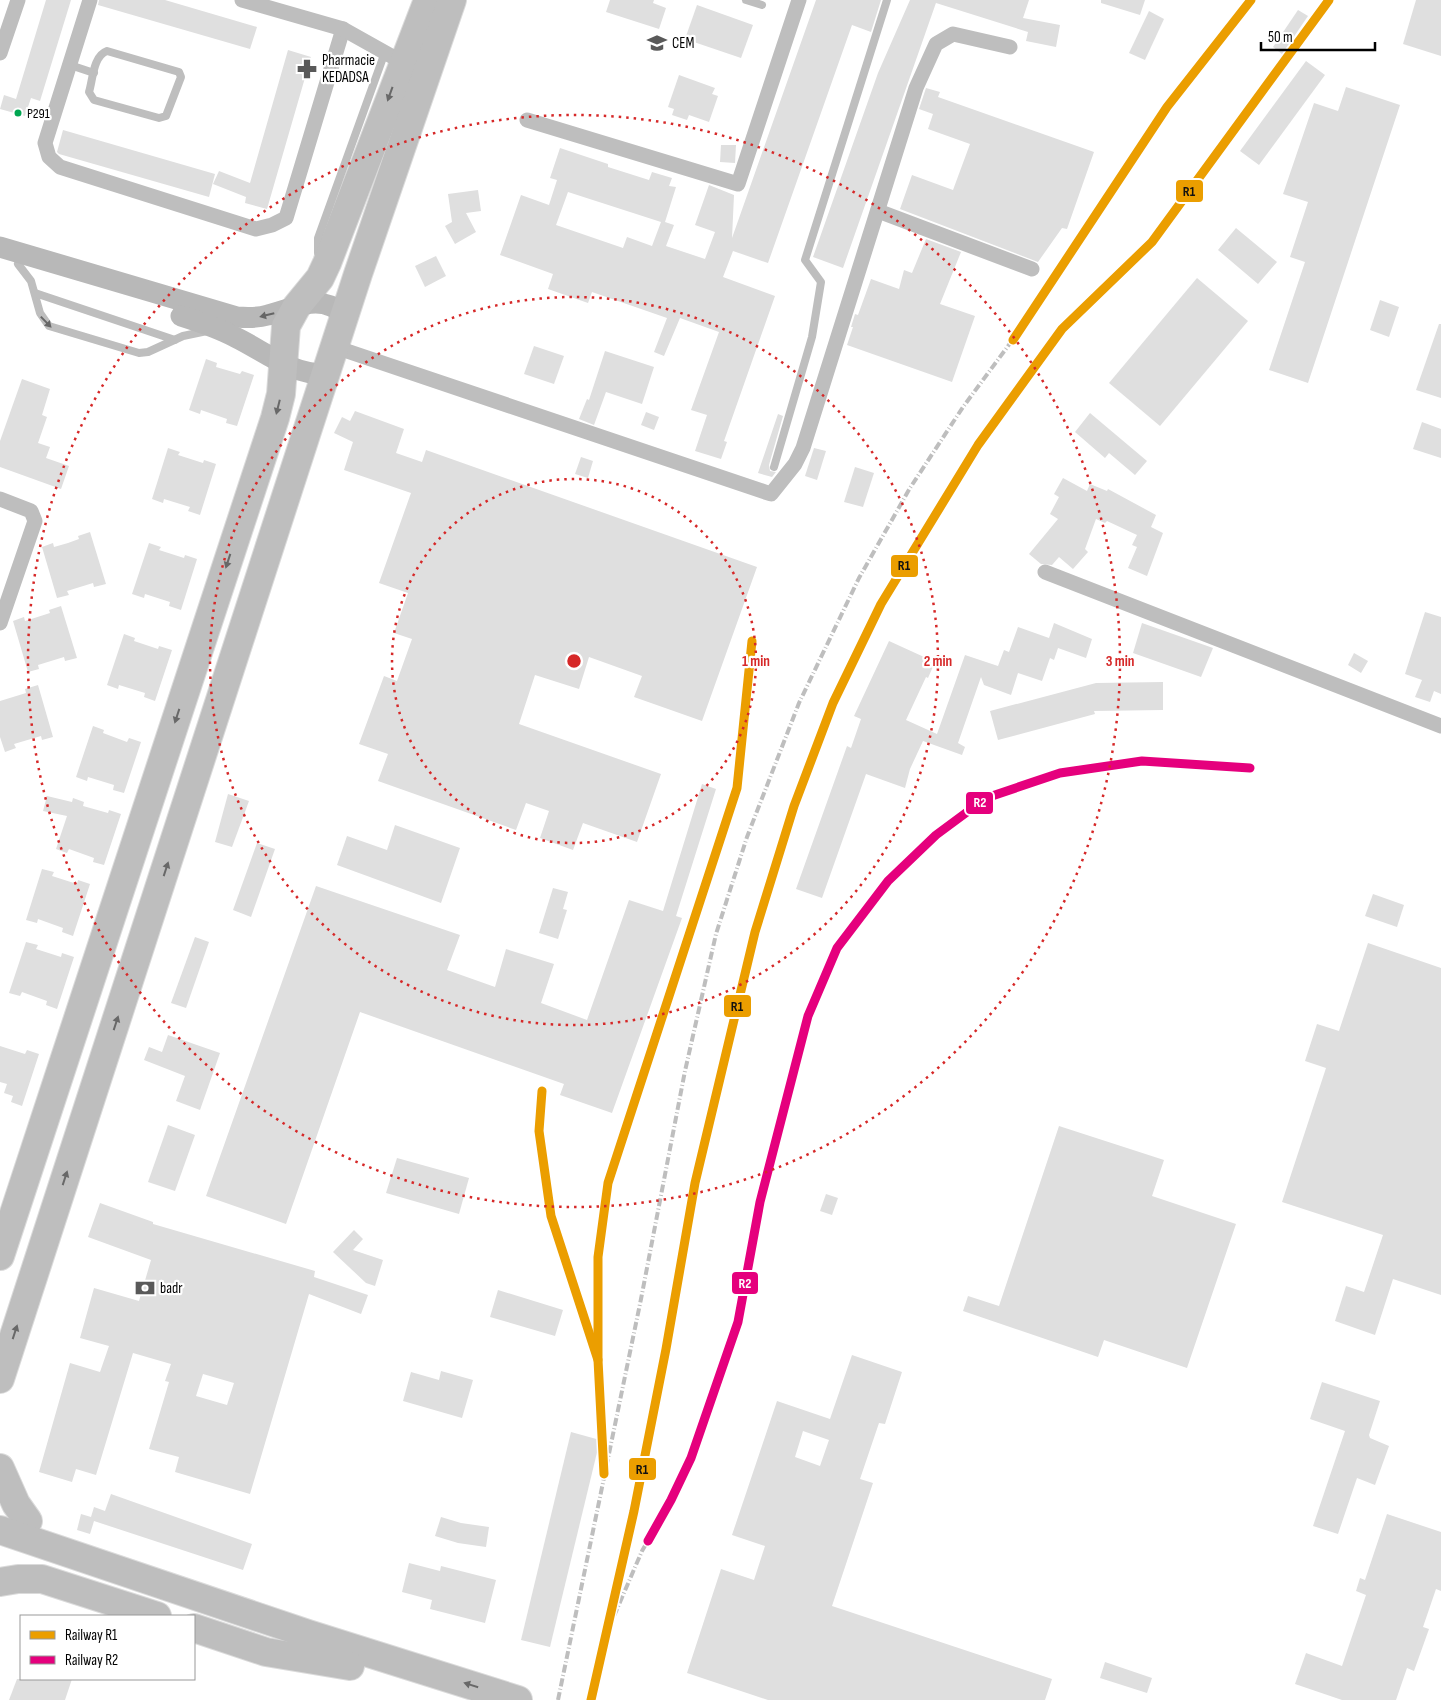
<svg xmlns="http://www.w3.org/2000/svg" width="1441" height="1700" viewBox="0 0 1441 1700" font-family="'Sofia Sans Condensed',sans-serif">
<rect width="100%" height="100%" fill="#fff"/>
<g fill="#dfdfdf" fill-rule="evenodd">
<polygon points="46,0 71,0 40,101 31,98 25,116 0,109 4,95 16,99"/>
<polygon points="99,0 165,0 257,27 250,49 98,5"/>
<polygon points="610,0 654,0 653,3 666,8 659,29 606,12"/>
<path d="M816 0H881L871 32 852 25 768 263 733 251 723 277 775 296 724 441 727 442 721 459 695 451 707 415 691 410 719 332 680 318 664 356 654 352 667 318 592 292 588 303 548 289 553 274 500 255 521 195 549 205 557 180 550 178 560 148 608 164V167L649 180 652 172 672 178 669 186 676 187 665 222 674 225 666 246 705 259 715 232 695 225 709 185 734 195 732 238ZM568 192 661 222 652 246 627 237 623 248 556 225Z"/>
<polygon points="910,0 1029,0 1023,18 1060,25 1056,47 1026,41 1028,32 936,3 937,0 843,268 813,257 878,73"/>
<polygon points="1101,0 1145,0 1140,15 1101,3"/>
<polygon points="1416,0 1441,0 1441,56 1403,44"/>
<polygon points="697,5 753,25 741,58 685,39"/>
<polygon points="1298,10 1308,16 1282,54 1273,47"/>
<polygon points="1149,11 1164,19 1145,60 1129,53"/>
<polygon points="288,50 311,57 267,209 245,203 246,197 213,184 219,171 250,183"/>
<polygon points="1306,61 1325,75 1259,165 1240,151"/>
<polygon points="679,75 715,88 712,94 718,96 709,122 689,115 687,120 672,115 674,109 668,107"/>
<polygon points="1346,87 1400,105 1308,383 1269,370 1305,262 1290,257 1308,202 1283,194 1314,103 1338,111"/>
<polygon points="926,88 940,92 938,97 1094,152 1067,229 1062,228 1038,262 900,209 912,175 953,190 970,144 928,129 933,114 919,109"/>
<polygon points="63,130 215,174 209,197 59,154 57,152"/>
<polygon points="721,145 736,145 735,163 720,162"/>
<polygon points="478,190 481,211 466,213 476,232 455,244 445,226 452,222 448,194"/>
<polygon points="1236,228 1277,262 1258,284 1218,250"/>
<polygon points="926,239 961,252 940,304 975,316 952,382 847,345 853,327 851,327 855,314 858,315 871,279 899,289 904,270 912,273"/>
<polygon points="436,256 446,276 425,287 415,266"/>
<polygon points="1197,278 1248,321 1160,426 1109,383"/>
<polygon points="1380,300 1399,307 1389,337 1370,330"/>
<polygon points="1439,324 1441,324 1441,398 1416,390"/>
<polygon points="534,346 564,356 554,384 524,374"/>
<polygon points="605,351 654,367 642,404 606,392 594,425 579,419 587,399 589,400"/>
<polygon points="206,359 217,363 216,367 240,374 242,371 254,375 237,426 226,423 227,419 201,410 200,414 189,410"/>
<polygon points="22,379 50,389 42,415 47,417 38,443 50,447 46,458 69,466 61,489 0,467 0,441"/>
<polygon points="355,411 404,429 396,453 422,462 426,450 757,567 702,721 634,697 642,676 589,657 579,689 535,675 519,724 661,774 637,842 583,823 573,850 540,838 549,811 526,803 516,830 378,781 388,754 359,744 384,676 397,681 412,639 394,633 408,593 379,583 411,493 344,470 353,442 334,433 342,417 350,421"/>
<polygon points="646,412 659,417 654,430 641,425"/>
<polygon points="1090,413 1147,461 1135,475 1109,453 1105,458 1075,432"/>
<polygon points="778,414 783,416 769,465 770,471 776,472 772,477 758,473"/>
<polygon points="1422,422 1441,429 1441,458 1413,449"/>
<polygon points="168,448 180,452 178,455 203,463 204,460 216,464 200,515 188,511 190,507 164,499 163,503 152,499"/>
<polygon points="814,448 826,451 817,480 805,476"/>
<polygon points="581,457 593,461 588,478 575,474"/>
<polygon points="855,467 874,473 863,507 844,502"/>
<polygon points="1063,478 1087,491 1090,484 1107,491 1108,489 1156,515 1151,527 1163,533 1147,576 1128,568 1137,547 1132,545 1137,535 1107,521 1105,523 1096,519 1085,549 1088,552 1073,569 1059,557 1052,565 1041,564 1029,554 1058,519 1050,514 1059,497 1054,494"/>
<polygon points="90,532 106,584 94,587 93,583 67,591 69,595 57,598 42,547 53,543 54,547 68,543 79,539 78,536"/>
<polygon points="149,543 161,547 159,550 184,558 185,555 197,559 181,610 169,606 170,602 145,594 144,598 132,594"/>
<polygon points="61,606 77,658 65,661 64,657 38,665 39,669 28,672 13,621 24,617 25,621 50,613 49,610"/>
<polygon points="1425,612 1441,617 1441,694 1434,691 1430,702 1415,697 1422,680 1405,674"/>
<polygon points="1054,623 1092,639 1086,658 1058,648 1054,660 1050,658 1042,681 1018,673 1011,695 984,685 981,677 958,743 965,747 962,755 923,741 910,769 905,788 866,774 822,898 796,889 847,746 851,748 861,719 854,716 889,641 935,662 928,678 926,677 906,720 937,734 965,655 998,666 1004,650 1009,652 1018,627 1049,638"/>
<polygon points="1142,623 1213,648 1201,677 1133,653"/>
<polygon points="124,634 135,638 134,641 158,649 159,646 172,650 155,701 144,697 145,693 119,685 118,689 107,685"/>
<polygon points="1354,653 1368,661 1361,673 1348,665"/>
<polygon points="1163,682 1163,710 1094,711 1095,714 998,740 990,711 1096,683"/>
<polygon points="38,685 53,737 42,740 41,736 14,744 16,748 5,752 0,737 0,701 26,693 25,689"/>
<polygon points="93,726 104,730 103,733 127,742 129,738 141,742 124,793 113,790 114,785 88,777 87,781 76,777"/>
<polygon points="702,784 716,789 676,916 682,918 612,1113 560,1095 564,1084 360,1012 286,1224 206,1196 316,886 460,935 447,970 495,987 506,949 554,964 541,1003 587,1020 629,900 663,911"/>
<polygon points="228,794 249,801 232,847 215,842"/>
<polygon points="47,796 72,802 73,798 84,802 83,806 108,813 109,810 121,814 104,865 93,862 94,858 69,849 67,853 56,849 67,816 43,811"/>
<polygon points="395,825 460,848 441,903 337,865 347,836 387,850"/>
<polygon points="257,843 275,849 251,917 233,910"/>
<polygon points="42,869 54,872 52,876 77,884 78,880 90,884 73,936 62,932 63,928 38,919 37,923 26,920"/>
<polygon points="553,888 568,892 563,909 567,910 558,939 539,933"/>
<polygon points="1373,894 1404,905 1397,927 1365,916"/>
<polygon points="195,937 209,942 186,1008 171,1003"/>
<polygon points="26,942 38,945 36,949 61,957 62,953 74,957 57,1009 46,1005 47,1001 22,992 20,996 9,993"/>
<polygon points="1368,943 1441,968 1441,1295 1393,1279 1375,1335 1335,1321 1346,1286 1364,1292 1383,1235 1282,1202 1326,1068 1305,1061 1317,1024 1339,1031"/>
<polygon points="168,1035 220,1053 200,1110 176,1101 185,1076 144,1060 149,1047 162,1052"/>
<polygon points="0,1046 25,1054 27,1050 39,1054 22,1106 11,1102 13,1096 4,1093 7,1084 0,1082"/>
<polygon points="168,1125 195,1135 175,1191 148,1182"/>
<polygon points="1059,1126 1164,1160 1152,1196 1236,1224 1187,1368 1104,1340 1098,1357 963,1311 968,1296 999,1306"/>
<polygon points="397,1158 469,1178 459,1214 386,1193"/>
<polygon points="826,1194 838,1198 832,1215 820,1211"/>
<path d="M100 1203 153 1222V1224L315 1271 314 1277 368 1295 361 1314 309 1294 250 1494 175 1472 179 1457 149 1449 169 1382 165 1381 171 1364 133 1353 96 1475 76 1469 72 1482 39 1472 70 1363 100 1372 109 1346 80 1338 94 1288 139 1301 151 1260 88 1237ZM203 1374 234 1383 227 1405 196 1396Z"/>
<polygon points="354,1230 363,1239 353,1250 383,1260 375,1286 366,1283 333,1252"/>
<polygon points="498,1290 563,1310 555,1336 490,1317"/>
<path d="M852 1355 902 1372 885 1424 879 1423 860 1479 873 1483 832 1606 1052 1679 1045 1700H768L687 1673 721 1569 754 1580 765 1546 732 1535 777 1401 830 1419ZM803 1431 829 1440 820 1466 795 1457Z"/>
<polygon points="441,1371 473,1380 462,1418 403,1401 411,1372 439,1380"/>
<polygon points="1322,1382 1380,1401 1369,1435 1370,1438 1389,1446 1375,1485 1357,1478 1338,1534 1313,1526 1345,1431 1310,1419"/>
<polygon points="571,1432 600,1440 550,1647 521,1640"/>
<polygon points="111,1494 252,1544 243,1570 94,1521 90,1534 77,1530 81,1514 91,1517 94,1507 105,1511"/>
<polygon points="1387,1514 1441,1532 1441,1591 1436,1589 1423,1627 1429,1629 1414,1671 1407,1668 1396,1700 1342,1700 1295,1684 1306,1653 1342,1666 1366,1595 1356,1591 1360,1578 1365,1580"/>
<polygon points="441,1517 461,1523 489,1527 486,1547 458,1543 435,1536"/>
<polygon points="409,1563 440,1571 441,1566 496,1580 485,1623 430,1609 432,1600 402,1592"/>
<polygon points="1105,1662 1152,1678 1147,1693 1100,1678"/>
<polygon points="17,1679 72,1679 65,1700 9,1700"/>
</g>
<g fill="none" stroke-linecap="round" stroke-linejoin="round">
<defs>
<g id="highway">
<polyline points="0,1256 275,418 281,394 286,326 297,306 320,278 327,263 428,0"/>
<polyline points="0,1379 358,274 452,0"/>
<polyline points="0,1468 16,1504 28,1521"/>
<polyline points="0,1530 308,1634 518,1700"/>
<polyline points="0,1582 18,1579 42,1579 157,1616"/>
<polyline points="194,1628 266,1652 350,1666"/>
</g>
</defs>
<use href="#highway" stroke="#dbdbdb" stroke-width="30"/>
<g stroke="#bebebe" stroke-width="8">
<polyline points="746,0 762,5"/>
<path d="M107 51 179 72 181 77 166 116 159 118 94 100 89 92C93 79 93 56 107 51Z"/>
<polyline points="70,65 94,73"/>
<polyline points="322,258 318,253 318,238 385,52"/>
<polyline points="18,264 31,281 40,313 49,326 139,353 148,352 183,336 207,331"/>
<polyline points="35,293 175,340"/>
<polyline points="774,467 812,337 821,282 805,260 887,0"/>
</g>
<g stroke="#bebebe" stroke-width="15">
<polyline points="90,0 45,143 49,157 60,167 256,229 272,225 286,218 343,29"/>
<polyline points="242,0 343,29 409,66"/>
<polyline points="0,53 18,0"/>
<polyline points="527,120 738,184 799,0"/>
<polyline points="878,211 1032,269"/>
<polyline points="335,347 771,494 795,464 803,448 916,88 936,44 953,34 1010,47"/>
<polyline points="0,499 31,511 35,521 0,623"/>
<polyline points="1045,572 1441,726"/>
</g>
<g stroke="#b8b8b8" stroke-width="21">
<path d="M0 247 237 317C248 318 258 318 268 315 298 308 317 292 346 315"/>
<path d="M181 316C200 322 218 328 235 337 266 352 291 375 327 374"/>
</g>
<use href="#highway" stroke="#bebebe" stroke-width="28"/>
<g stroke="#bebebe" stroke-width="4" stroke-dasharray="8 2.5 1 2.5" stroke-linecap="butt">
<polyline points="542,1091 539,1131 551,1216 598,1360 603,1459"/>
<polyline points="598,1360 598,1257 608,1183 737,788 752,641"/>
<polyline points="614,1616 642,1551 671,1500 691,1458 738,1322 760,1202 808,1016 837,948 888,881 936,835 986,798 1060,773 1142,761 1250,768"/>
<polyline points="558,1700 641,1299 685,1071 716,934 747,837 799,703 859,578 910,488 963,407 1028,319 1167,107 1251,0"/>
<polyline points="591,1700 634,1511 666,1349 695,1183 755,932 794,806 833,703 881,604 978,445 1062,329 1152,242 1329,0"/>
</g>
<defs>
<g id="rail-1">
<polyline points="1013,340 1167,107 1251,0"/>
<polyline points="542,1091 539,1131 551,1216 598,1360 604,1474"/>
<polyline points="598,1360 598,1257 608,1183 737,788 752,641"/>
<polyline points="591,1700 634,1511 666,1349 695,1183 755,932 794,806 833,703 881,604 978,445 1062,329 1152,242 1329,0"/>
</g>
<polyline id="rail-2" points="648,1541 671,1500 691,1458 738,1322 760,1202 808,1016 837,948 888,881 936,835 986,798 1060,773 1142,761 1250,768"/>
</defs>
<use href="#rail-1" stroke="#fff" stroke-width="12"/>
<use href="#rail-2" stroke="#fff" stroke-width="12"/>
<use href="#rail-1" stroke="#eb9e00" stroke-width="9"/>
<use href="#rail-2" stroke="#e5007d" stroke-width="9"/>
</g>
<defs><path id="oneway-solid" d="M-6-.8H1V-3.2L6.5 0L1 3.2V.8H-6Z" transform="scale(1.25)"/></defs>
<g fill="#686868">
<use href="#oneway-solid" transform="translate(390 94) rotate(110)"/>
<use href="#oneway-solid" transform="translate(46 322) rotate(46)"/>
<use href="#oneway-solid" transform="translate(278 407) rotate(104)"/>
<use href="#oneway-solid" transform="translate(228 561) rotate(108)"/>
<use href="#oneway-solid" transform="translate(177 716) rotate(108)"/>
<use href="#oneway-solid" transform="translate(166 869) rotate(-72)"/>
<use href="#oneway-solid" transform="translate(116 1023) rotate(-72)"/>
<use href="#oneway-solid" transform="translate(65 1178) rotate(-72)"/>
<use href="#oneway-solid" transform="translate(15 1332) rotate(-72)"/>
<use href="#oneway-solid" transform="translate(471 1685) rotate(-163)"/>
</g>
<use fill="#656565" href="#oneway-solid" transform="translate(267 315) rotate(166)"/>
<g fill="none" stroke="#d62828" stroke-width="2.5" stroke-dasharray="2.5 5">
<circle cx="574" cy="661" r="182"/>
<circle cx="574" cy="661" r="364"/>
<circle cx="574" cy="661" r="546"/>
</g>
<defs>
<symbol id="school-bare" viewBox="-9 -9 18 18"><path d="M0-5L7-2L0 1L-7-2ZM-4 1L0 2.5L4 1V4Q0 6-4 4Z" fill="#595959" stroke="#fff" stroke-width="2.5" paint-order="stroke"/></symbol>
<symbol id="pharmacy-bare" viewBox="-9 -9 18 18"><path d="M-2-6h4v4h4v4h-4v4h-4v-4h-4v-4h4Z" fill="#595959" stroke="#fff" stroke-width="2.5" paint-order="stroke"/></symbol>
<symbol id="bank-bare" viewBox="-9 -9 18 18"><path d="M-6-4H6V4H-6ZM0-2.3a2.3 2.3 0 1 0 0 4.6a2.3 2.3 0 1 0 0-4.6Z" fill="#595959" stroke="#fff" stroke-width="2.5" paint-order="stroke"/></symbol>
</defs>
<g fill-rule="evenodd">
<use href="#school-bare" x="643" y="29" width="28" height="28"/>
<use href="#pharmacy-bare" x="293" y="55" width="28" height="28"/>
<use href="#bank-bare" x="131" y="1274" width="28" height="28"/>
</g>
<circle fill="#00a651" stroke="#fff" stroke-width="2" cx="18" cy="113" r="4.5"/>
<g text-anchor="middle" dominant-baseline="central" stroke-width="4.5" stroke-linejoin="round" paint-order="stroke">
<g font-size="14" fill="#000" stroke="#fff" text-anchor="start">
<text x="27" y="113">P291</text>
</g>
<g font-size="15" fill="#000" stroke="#fff" text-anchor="start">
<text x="672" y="43">CEM</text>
<text x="322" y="60">Pharmacie<tspan x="322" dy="17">KEDADSA</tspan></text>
<text x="160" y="1288">badr</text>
</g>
</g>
<circle cx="574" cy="661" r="8" fill="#d62828" stroke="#fff" stroke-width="2.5"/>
<g font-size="15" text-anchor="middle" font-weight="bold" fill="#d62828" stroke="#fff" stroke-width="4.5" stroke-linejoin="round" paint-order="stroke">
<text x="756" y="666">1 min</text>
<text x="938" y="666">2 min</text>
<text x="1120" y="666">3 min</text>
</g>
<g stroke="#fff" stroke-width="2">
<rect x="1175" y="179" width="29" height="24" rx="5" fill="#eb9e00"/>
<rect x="890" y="554" width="29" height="24" rx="5" fill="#eb9e00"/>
<rect x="965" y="791" width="29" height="24" rx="5" fill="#e5007d"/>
<rect x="723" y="994" width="29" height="24" rx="5" fill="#eb9e00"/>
<rect x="731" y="1271" width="28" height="24" rx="5" fill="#e5007d"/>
<rect x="628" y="1457" width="29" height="24" rx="5" fill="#eb9e00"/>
</g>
<g font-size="14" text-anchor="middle" font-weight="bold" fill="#fff">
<text x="980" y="807">R2</text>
<text x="745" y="1288">R2</text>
</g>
<g font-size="14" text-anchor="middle" font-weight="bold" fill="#111">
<text x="1189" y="196">R1</text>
<text x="904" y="570">R1</text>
<text x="737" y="1011">R1</text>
<text x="642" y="1474">R1</text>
</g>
<rect x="20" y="1615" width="175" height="65" fill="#ffffff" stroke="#999999"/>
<rect x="30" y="1631" width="25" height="8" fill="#eb9e00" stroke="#999999"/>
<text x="65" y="1640" font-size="15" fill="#000000">Railway R1</text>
<rect x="30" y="1656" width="25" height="8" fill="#e5007d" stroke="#999999"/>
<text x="65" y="1665" font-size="15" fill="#000000">Railway R2</text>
<path d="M1261 42v8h114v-8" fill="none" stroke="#000000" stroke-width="2.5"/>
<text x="1268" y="42" font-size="15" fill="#000000" stroke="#ffffff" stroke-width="4" paint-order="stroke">50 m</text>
</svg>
